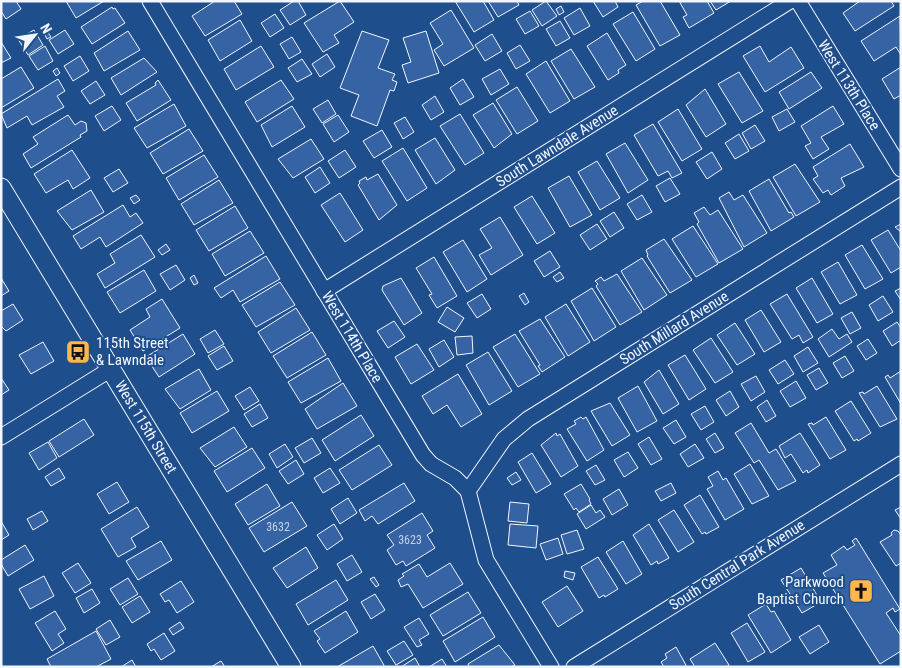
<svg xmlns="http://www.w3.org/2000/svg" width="902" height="668" viewBox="0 0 902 668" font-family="'Roboto Condensed',sans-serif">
<rect width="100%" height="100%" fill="#1f4e8c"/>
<g fill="#3563a3" stroke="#f2f6ff">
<polygon points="1,1 16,1 21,9 6,19 1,11"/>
<polygon points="66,1 104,1 76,18"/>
<polygon points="215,1 234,1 242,14 205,36 192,16"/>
<polygon points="294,1 298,1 306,15 290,25 280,10"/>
<polygon points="340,1 354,22 334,35 339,43 323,52 304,23"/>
<polygon points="455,1 483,1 494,20 474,32"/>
<polygon points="488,1 517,1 519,5 498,17"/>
<polygon points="546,1 557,16 542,26 532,10"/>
<polygon points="593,1 615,1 618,7 603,17"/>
<polygon points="643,1 660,1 680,35 660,46 636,5"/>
<polygon points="679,1 707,1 714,13 689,28 683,17 687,15"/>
<polygon points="710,1 731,1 716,10"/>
<polygon points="860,1 891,1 894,6 855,31 843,13"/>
<polygon points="561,6 564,12 559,15 556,9"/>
<polygon points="112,7 113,9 115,8 125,23 92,44 81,27"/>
<polygon points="580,8 590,26 574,35 564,18"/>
<polygon points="451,10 474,48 444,66 434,50 443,44 430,23"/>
<polygon points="530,11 539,26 525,34 516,19"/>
<polygon points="633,12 655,49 636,61 613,24"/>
<polygon points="275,14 284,28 270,37 261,23"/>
<polygon points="900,16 901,55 896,47 874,61 861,41"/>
<polygon points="240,20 252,41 220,61 208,40"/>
<polygon points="560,21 570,38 556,46 546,29"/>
<polygon points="34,30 43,45 28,55 18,39"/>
<polygon points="65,30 74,44 58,54 49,40"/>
<polygon points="47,31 51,37 47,39 44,33"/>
<polygon points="128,31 140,50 104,71 94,53"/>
<polygon points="362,31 389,40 378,68 395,74 392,80 397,82 394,91 390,90 377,126 351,116 359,95 340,88"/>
<polygon points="426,31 439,73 408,83 402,65 411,62 403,38"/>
<polygon points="607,33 626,65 618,70 619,73 608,80 587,46"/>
<polygon points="492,34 502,51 485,61 475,45"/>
<polygon points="292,37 301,52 289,59 280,44"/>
<polygon points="1,42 11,58 1,63"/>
<polygon points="520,45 530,61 516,69 507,53"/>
<polygon points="45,46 53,61 38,70 29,56"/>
<polygon points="261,46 274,67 236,90 224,69"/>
<polygon points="760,46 769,62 791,47 804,68 765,92 743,56"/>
<polygon points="571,49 595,87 574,99 551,61"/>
<polygon points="327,54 335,67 320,77 312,64"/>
<polygon points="80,56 89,71 73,81 64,66"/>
<polygon points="144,58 157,72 121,95 111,78"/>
<polygon points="302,59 312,74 297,82 288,68"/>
<polygon points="546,61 570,101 550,113 526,74"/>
<polygon points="21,67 34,88 1,108 1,79"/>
<polygon points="901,67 901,95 894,99 882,79"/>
<polygon points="57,68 60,73 56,76 53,71"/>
<polygon points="500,69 509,84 491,95 482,79"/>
<polygon points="739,72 763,111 742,123 718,84"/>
<polygon points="811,72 822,88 789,109 779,92"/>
<polygon points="58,79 65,91 57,96 64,107 32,125 27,116 7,128 1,114"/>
<polygon points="463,79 474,97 460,105 450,88"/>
<polygon points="158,80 171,100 137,121 126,103 156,85 155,83"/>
<polygon points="281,80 294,99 257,122 245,102"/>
<polygon points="96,81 105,95 90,104 81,91"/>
<polygon points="517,87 538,121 517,134 496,100"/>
<polygon points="705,89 726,124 706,137 686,105"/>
<polygon points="435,96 444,112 431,120 422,105"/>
<polygon points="328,100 336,114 322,123 313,109"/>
<polygon points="493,103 512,134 494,148 473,115"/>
<polygon points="174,104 186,126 147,148 134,128"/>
<polygon points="112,106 121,120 104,131 95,116"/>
<polygon points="292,106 305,127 272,147 261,125"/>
<polygon points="833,106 844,124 821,137 829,149 813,159 805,146 811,143 801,126"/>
<polygon points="678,109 702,149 682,161 658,122"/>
<polygon points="787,109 795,122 779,131 772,117"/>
<polygon points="460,114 484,153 465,165 440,126"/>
<polygon points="68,115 75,125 81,121 86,123 87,131 80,135 81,137 31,168 23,154 38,144 33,137"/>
<polygon points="338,115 349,132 334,142 323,124"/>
<polygon points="405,117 414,132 403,139 394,123"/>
<polygon points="653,124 682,173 672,178 668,171 658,176 634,135"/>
<polygon points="755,125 765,141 751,149 742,133"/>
<polygon points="189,129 203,151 163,174 150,153"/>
<polygon points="382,130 392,147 374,158 363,141"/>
<polygon points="739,134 749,151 735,159 725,143"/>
<polygon points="435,138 455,170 436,184 415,150"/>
<polygon points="311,139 324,159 293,178 278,159"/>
<polygon points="625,143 648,180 628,193 606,154"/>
<polygon points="850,144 864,167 841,178 845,186 831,195 828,190 823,193 813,179 818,176 813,167"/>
<polygon points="403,148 427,188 407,201 382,161"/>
<polygon points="72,150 90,178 73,189 68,180 46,193 34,174"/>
<polygon points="345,150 356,167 339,178 328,161"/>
<polygon points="712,152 722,169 707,179 696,162"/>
<polygon points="204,155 218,177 179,200 166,178"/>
<polygon points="597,161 620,198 600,210 578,172"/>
<polygon points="795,164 820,202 796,216 773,177"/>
<polygon points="320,167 330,183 315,193 305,177"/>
<polygon points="119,169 128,183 113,192 104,178"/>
<polygon points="378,174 397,205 379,220 358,185 360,183 359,181 366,177 367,180"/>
<polygon points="569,176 592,215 570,227 548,188"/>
<polygon points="670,178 680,194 665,202 656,186"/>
<polygon points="769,179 789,213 791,212 794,217 771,231 749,191"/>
<polygon points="219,180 233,203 194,225 181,204"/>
<polygon points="91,190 104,212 72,230 57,211"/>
<polygon points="729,192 734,200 743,195 767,233 744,247 719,198"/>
<polygon points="340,193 363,230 345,242 321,205"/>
<polygon points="136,195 140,200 134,204 130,198"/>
<polygon points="642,195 652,212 637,220 627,204"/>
<polygon points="532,196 555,233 537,244 514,207"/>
<polygon points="123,205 130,217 136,213 143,223 106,247 100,237 81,249 73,236"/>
<polygon points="235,206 248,228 209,251 196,230"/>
<polygon points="704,207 710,215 718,210 743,249 719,263 697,224 699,222 694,213"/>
<polygon points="614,212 624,228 610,237 600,221"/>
<polygon points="500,217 523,255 491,275 479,255 492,248 480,229"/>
<polygon points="597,224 607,239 590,250 580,235"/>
<polygon points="901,224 901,232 895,227"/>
<polygon points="693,226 718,264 696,277 672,239"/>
<polygon points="888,230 901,251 901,267 891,273 871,240"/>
<polygon points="250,231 264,253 225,276 212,254"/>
<polygon points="141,235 155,257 105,288 97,274 115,263 110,254"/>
<polygon points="664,239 692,280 670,293 647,256 648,255 646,250"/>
<polygon points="463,240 487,279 467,292 443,252"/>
<polygon points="166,244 170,250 162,255 158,250"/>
<polygon points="862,245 883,279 865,289 845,255"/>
<polygon points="550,251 560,267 544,277 534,261"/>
<polygon points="266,256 280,279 240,302 233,290 221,298 214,288"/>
<polygon points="434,257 457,296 437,308 429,295 432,294 416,268"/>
<polygon points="642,258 667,295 644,310 621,271"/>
<polygon points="838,262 857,295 840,304 821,272"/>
<polygon points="176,265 185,280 170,290 160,274"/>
<polygon points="144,270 156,291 120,313 107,292"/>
<polygon points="560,272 564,278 557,282 553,277"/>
<polygon points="617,274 642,312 620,325 596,286 598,284 595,281 601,277 604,281"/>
<polygon points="194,275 198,283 194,285 190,278"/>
<polygon points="1,278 9,291 1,296"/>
<polygon points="401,278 422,313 404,325 382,290 383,286"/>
<polygon points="812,278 833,314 817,323 796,288"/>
<polygon points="280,282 295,305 256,327 242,305"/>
<polygon points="592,288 616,327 594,341 571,301"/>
<polygon points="901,288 901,300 895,291"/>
<polygon points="524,293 529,302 525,305 519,296"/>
<polygon points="482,294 491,309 477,318 467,303"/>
<polygon points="787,294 813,337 803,343 799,335 792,339 770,304"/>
<polygon points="883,296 893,312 878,321 869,305"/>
<polygon points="162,299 180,328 143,351 130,330 150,317 146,309"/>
<polygon points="13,304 23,320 6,331 1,326 1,311"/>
<polygon points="566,304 590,342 568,356 545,317"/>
<polygon points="447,307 464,318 455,332 438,322"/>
<polygon points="296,308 310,330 271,353 258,332"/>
<polygon points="761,310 781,342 764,352 745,320"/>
<polygon points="852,312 861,328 850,334 841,318"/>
<polygon points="540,319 565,357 542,372 538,366 540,365 519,331"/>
<polygon points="394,321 405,337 388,348 377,331"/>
<polygon points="897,322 901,328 901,340 892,346 883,331"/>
<polygon points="735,323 755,354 737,365 717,335"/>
<polygon points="832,329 839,339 847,334 852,342 829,357 818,339"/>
<polygon points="215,330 224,344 208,353 200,339"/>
<polygon points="312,332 326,355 287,378 273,356"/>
<polygon points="183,334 195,354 159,377 146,357"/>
<polygon points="515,334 540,374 518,387 493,347"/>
<polygon points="472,336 473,353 457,355 455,337"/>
<polygon points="711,338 733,372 715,383 693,350"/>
<polygon points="868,339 877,353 866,360 857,346"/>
<polygon points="444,340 454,357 439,367 429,349"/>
<polygon points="43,342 54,361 31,374 19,355"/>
<polygon points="417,344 434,370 411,384 395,357"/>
<polygon points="224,346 233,361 217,370 208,356"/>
<polygon points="808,347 818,363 803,372 794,356"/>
<polygon points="488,352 512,391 489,405 466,365"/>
<polygon points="685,355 706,389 689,400 668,365"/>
<polygon points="845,356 854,371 842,378 833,363"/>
<polygon points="328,358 341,381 301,403 288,382"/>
<polygon points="785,360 794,374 778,384 769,370"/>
<polygon points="819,368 828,383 816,390 807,375"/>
<polygon points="199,369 211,390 180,409 165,389"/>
<polygon points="659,370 679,404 663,414 644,382"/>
<polygon points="901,371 901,404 885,377 888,375 890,378"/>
<polygon points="458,374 482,414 461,427 447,405 433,414 422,396"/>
<polygon points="756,376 765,392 751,401 741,384"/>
<polygon points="1,378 9,390 1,395"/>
<polygon points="796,381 806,398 790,407 780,391"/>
<polygon points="343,383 357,406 317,429 305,409"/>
<polygon points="638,386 657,421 637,432 618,398"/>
<polygon points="877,386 897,419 880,427 859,393 863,392 864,394"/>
<polygon points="250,387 259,401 244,410 235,396"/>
<polygon points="217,391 229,411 192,433 180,413"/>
<polygon points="730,391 739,407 726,416 716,400"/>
<polygon points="767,400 776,416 766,422 757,407"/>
<polygon points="851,401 871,433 858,441 857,439 854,441 835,411"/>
<polygon points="610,403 630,435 612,446 591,411"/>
<polygon points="260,404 268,418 252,427 244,414"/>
<polygon points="705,406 714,422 701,430 691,414"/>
<polygon points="361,415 374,436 335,461 322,440"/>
<polygon points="581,417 583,419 586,417 604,450 587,461 567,429 576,424 574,421"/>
<polygon points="826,417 846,450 830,459 808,424 812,423 813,425"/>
<polygon points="84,419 94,435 59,457 49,441"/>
<polygon points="676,420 686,437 674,444 663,428"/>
<polygon points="751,423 769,453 776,449 796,481 778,490 759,460 754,463 735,433"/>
<polygon points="234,427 247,447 215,467 200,448"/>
<polygon points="556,433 557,436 560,434 578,466 561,477 541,445"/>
<polygon points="715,433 724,448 715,453 706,439"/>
<polygon points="800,433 820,465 808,473 807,470 803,473 791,454 785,458 779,446"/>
<polygon points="649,437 662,459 651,465 638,444"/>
<polygon points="312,438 321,453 304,463 295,448"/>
<polygon points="48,442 57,458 39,470 29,453"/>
<polygon points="285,444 293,457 277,468 269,454"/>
<polygon points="695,444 704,458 688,467 680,454"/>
<polygon points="379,445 392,465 352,490 339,470"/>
<polygon points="252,448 265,468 227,492 214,471"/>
<polygon points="628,452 638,468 624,477 614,460"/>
<polygon points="532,453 551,484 536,493 518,462"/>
<polygon points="296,460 304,474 288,484 279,471"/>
<polygon points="750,464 769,496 752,504 734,474"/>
<polygon points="596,465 605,480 595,485 586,471"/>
<polygon points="59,468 65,478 51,486 45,477"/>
<polygon points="330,468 340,483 323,493 314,478"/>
<polygon points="718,471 723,480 726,478 744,509 725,520 707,489 713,486 708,477"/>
<polygon points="516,472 521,480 512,485 507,478"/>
<polygon points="117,482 129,502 109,514 97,494"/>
<polygon points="404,483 415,501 378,524 372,516 365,521 359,510"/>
<polygon points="671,483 676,493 661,501 655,491"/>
<polygon points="267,484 280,506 248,525 235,504"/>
<polygon points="581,484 590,499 589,500 591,504 579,512 576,508 574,510 564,494"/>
<polygon points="619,489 628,505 612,515 603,499"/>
<polygon points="700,495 719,527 706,534 705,532 702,534 684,505"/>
<polygon points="348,498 357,513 340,524 331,509"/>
<polygon points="292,502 307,526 264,552 249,528"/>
<polygon points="510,502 529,504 527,523 508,521"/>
<polygon points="591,505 596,513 600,510 605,517 586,529 577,514"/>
<polygon points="137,507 149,527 131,538 136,547 118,557 101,529"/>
<polygon points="901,507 901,519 895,510"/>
<polygon points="674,510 694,542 678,552 658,520"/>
<polygon points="42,511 48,521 33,530 27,519"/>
<polygon points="422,513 433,531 427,535 435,548 406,566 403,561 396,565 387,550 394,545 387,535"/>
<polygon points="1,521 9,535 1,540"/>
<polygon points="334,524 343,539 327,550 317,535"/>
<polygon points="510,524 538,526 536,548 508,545"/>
<polygon points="649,524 669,558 658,564 657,561 651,565 633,535"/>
<polygon points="577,530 584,549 567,554 561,535"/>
<polygon points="894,530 898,531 901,535 901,563 896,566 880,542 892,535 891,533"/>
<polygon points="558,538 563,554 546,560 540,544"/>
<polygon points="856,538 900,609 895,612 893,608 886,613 901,636 901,651 880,664 823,573 837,565 831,555 844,546 847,550 855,545 852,541"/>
<polygon points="161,541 172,560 138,580 126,561"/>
<polygon points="623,541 642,574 626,584 606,552"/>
<polygon points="25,545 34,560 8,576 1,564 1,560"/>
<polygon points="306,547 318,568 287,588 273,568"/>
<polygon points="352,555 362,572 347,581 337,564"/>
<polygon points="598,557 618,589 605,597 604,595 599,598 581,567"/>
<polygon points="78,563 91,583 75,593 62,573"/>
<polygon points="450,563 463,584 423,608 408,584 401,587 398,580 404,576 402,574 419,564 427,577"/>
<polygon points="801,568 821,602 802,613 781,580"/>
<polygon points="565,571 575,573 573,580 564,577"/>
<polygon points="44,576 54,596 30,609 19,589"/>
<polygon points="374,577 379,585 376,587 370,579"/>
<polygon points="128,578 138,594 120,605 110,589"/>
<polygon points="336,580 348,600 308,625 296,604"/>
<polygon points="181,581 194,602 177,613 169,600 165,602 160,594"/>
<polygon points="567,586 583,611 558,627 542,602"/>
<polygon points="92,589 100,603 84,613 76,598"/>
<polygon points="468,592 481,613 443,636 430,615"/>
<polygon points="375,594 385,610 371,619 361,602"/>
<polygon points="140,596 150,612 132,623 122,607"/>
<polygon points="766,604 771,612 774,611 791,640 771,653 748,615"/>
<polygon points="55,611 66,629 58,634 64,643 52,651 35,623"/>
<polygon points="346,611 358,632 325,653 317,641 320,639 314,631"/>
<polygon points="483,617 495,637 455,662 443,641"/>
<polygon points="419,618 429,634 419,640 422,645 417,647 404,627"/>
<polygon points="110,620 120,637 106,645 96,629"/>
<polygon points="180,622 184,628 173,635 169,629"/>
<polygon points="747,623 765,652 748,662 731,633"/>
<polygon points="819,625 829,642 810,654 799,637"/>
<polygon points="96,631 111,659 96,667 51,667 47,659"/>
<polygon points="164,633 175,651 161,660 154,649 151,651 147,644"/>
<polygon points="404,641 413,655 396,665 387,651"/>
<polygon points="715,643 729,665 726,667 695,667 690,659"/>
<polygon points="499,645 515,665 511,667 469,667 468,664"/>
<polygon points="373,646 385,667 337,667"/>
<polygon points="676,647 687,667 664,667 661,662 667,658 665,654"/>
<polygon points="415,658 420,667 401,667"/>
<polygon points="442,659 447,667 429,667"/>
<polygon points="132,660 136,667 121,667"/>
<polygon points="221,661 225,667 211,667"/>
</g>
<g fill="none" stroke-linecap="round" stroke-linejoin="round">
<defs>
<g id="minor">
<polyline points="150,1 423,455 431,464 455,478 468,491 486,560 551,667"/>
<polyline points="798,1 901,169"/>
<polyline points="324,291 790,1"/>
<polyline points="1,437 111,369"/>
<polyline points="468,491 504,439 528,419 901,187"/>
<polyline points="574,667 901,464"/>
</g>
<polyline id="tertiary" points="1,188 291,667"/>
</defs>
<use href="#minor" stroke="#f2f6ff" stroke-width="17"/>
<use href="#tertiary" stroke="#f2f6ff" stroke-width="21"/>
<use href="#minor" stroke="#1f4e8c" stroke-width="15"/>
<use href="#tertiary" stroke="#1f4e8c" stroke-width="19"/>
</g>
<defs>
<symbol id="bus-square" viewBox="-11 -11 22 22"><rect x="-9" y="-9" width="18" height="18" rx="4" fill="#ffb74d" stroke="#1f4e8c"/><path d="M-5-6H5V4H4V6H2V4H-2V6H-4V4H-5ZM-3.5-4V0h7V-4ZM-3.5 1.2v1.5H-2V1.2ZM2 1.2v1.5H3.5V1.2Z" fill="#111"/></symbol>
<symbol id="church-square" viewBox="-11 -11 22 22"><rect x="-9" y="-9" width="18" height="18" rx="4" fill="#ffb74d" stroke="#1f4e8c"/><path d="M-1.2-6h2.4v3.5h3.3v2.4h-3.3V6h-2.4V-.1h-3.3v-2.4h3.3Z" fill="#111"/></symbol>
</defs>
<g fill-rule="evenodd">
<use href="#bus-square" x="64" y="338" width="28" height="28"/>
<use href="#church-square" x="847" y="577" width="28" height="28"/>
</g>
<g text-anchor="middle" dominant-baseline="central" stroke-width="4" stroke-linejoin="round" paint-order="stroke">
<g font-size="12" fill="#c3d1e8">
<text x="278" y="527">3632</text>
<text x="410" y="540">3623</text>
</g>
<g font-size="15" fill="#f2f6ff" stroke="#1f4e8c">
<text transform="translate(849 85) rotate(58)">West 113th Place</text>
<text transform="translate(557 146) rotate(-32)">South Lawndale Avenue</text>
<text transform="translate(674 328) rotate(-32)">South Millard Avenue</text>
<text transform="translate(352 337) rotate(59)">West 114th Place</text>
<text transform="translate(146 427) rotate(59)">West 115th Street</text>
<text transform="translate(737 565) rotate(-32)">South Central Park Avenue</text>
</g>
<g font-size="15" fill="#f2f6ff" stroke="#1f4e8c" text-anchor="start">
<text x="96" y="343">115th Street<tspan x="96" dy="17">&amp; Lawndale</tspan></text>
<text x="844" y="582" text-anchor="end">Parkwood<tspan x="844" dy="17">Baptist Church</tspan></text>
</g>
</g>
<rect width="902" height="668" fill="none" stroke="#f2f6ff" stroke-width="5"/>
<g transform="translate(35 35) rotate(60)" stroke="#1f4e8c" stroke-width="4" paint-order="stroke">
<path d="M0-4L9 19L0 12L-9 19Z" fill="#f2f6ff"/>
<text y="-8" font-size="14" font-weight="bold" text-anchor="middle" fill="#f2f6ff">N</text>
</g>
</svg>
